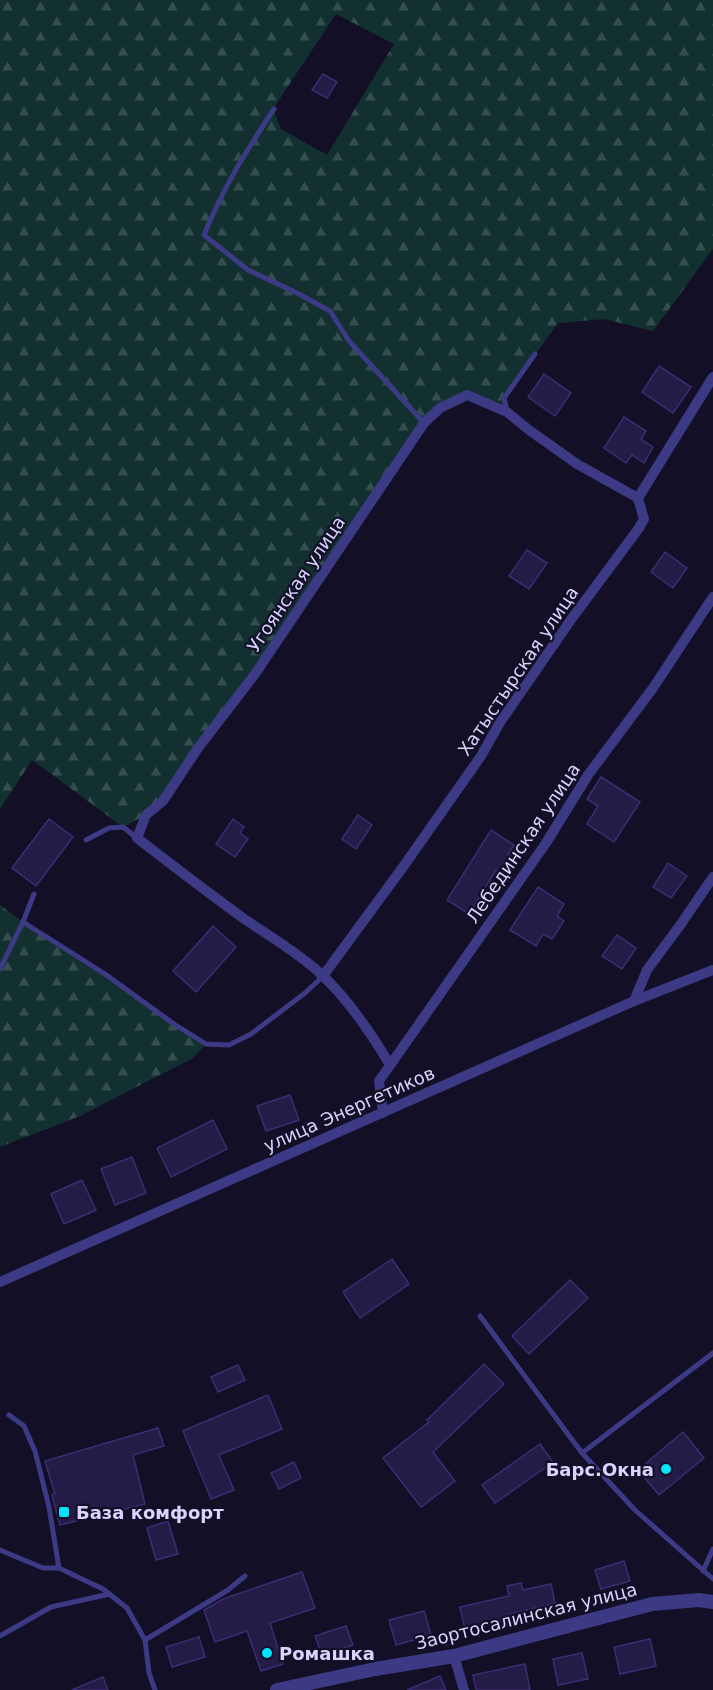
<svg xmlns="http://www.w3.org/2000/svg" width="713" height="1690" viewBox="0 0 713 1690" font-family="'DejaVu Sans',sans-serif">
<defs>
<pattern id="forest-firs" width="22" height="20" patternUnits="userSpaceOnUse" patternTransform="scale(1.5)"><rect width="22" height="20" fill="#12302f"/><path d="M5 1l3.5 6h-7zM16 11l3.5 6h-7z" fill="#344d4e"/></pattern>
</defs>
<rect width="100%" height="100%" fill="#130f26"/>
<g fill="url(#forest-firs)" fill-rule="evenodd">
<path d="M0 0H713V249L653 331 604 319 558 323 504 398 507 412 467 395 440 408 255 674 146 815 123 827 32 760 0 809ZM336 14 394 44 327 155 281 129 273 109Z"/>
<polygon points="0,905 23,922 206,1044 193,1058 80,1116 0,1147"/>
</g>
<g fill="#241b47" stroke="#3b2d73" stroke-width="1.5">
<polygon points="323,74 337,82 327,98 312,90"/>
<polygon points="659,366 691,387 673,413 642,392"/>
<polygon points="544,374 571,393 555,416 528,397"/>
<polygon points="624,417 646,431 641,439 653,447 644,463 632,455 626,463 604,448"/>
<polygon points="527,550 547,563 529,589 509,576"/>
<polygon points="665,552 687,568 673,588 651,572"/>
<polygon points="601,777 640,802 614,842 587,824 598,806 587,799"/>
<polygon points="358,815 372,825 356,849 342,839"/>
<polygon points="49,819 73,837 36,886 12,868"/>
<polygon points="233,819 244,827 240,833 248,839 235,857 216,844"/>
<polygon points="491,830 514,845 508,854 514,858 503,874 496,870 469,914 447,900"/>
<polygon points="668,863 687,876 671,898 653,887"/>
<polygon points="538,887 564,904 557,916 564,921 552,939 543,934 536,946 510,930"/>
<polygon points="213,926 236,947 196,992 173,971"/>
<polygon points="617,935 636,948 622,969 602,956"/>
<polygon points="290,1095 299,1120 266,1131 257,1106"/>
<polygon points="213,1120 227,1149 171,1177 157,1148"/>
<polygon points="132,1157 146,1193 115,1205 101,1169"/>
<polygon points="82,1180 96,1210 64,1224 51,1194"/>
<polygon points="392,1259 409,1284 360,1318 343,1292"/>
<polygon points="570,1280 588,1298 529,1354 512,1336"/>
<polygon points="484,1364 504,1384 433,1452 455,1481 421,1507 383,1458 429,1422 427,1420"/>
<polygon points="238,1365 245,1380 218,1392 211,1377"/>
<polygon points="268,1395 282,1429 219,1455 234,1490 211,1499 183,1431"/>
<polygon points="158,1428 164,1446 133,1455 145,1504 60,1525 52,1495 55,1494 45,1461"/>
<polygon points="683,1432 704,1458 659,1495 638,1470"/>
<polygon points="540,1444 553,1462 495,1503 482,1485"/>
<polygon points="294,1462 301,1478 279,1489 271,1473"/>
<polygon points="168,1521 178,1554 156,1560 147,1528"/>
<polygon points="624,1561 630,1581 601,1589 595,1570"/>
<polygon points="302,1572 315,1608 270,1623 283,1664 261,1671 247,1631 215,1642 204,1610 223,1599"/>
<polygon points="521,1583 523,1590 551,1584 555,1603 507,1615 508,1621 465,1630 460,1607 509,1596 507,1586"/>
<polygon points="424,1611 431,1635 396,1645 389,1620"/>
<polygon points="346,1626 353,1645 322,1656 315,1636"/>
<polygon points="199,1637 205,1657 172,1667 166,1647"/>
<polygon points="650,1639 656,1666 620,1674 614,1647"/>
<polygon points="582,1653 588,1679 558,1685 553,1659"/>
<polygon points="525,1664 530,1690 476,1690 473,1675"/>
<polygon points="440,1676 446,1690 407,1690"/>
<polygon points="103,1677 108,1690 72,1690"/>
</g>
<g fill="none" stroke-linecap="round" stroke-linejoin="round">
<g stroke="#3d3a85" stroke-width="5">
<path d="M274 109C246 151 223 188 204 235L248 270 299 294 330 311 349 341 424 423"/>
<polyline points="507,411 504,398 535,354"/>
<polyline points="86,840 109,828 123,827 137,838"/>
<polyline points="34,894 23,922 105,974 174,1024 206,1044 229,1045 251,1034 305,993 323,976"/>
<polyline points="0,969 23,922"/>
<polyline points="480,1316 582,1453 635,1510 713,1579"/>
<polyline points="9,1415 24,1426 35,1451 49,1507 59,1568 103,1589 127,1608 145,1640"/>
<polyline points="582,1453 713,1353"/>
<polyline points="0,1550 43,1568 59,1568"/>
<polyline points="703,1571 713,1549"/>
<polyline points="0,1636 51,1607 110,1594"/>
<polyline points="155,1690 149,1673 145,1640 228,1590 245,1576"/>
</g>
<g stroke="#3d3a85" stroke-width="10">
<polyline points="323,976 403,867 481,756 499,724 570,621 639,528 644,519 638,498 713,377"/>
<polyline points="634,1001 647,970 681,924 713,877"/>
<path d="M390 1065C371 1033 349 1000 321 974 297 952 269 936 243 918 207 892 172 865 137 838L146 815 163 801 198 748 255 674 424 423 440 408 467 395 507 412 529 430 577 464 638 498"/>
<polyline points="383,1113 379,1081 546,843 588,775 653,688 713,597"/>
<polyline points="0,1282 634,1001 713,970"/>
<polyline points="454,1656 464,1690"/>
</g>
<polyline stroke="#3d3a85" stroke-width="14" points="277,1690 375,1669 454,1656 652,1604 699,1600 713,1602"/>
</g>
<g fill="#00e5ff" stroke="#130f26" stroke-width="2">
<circle cx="666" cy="1469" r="6"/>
<rect x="58" y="1506" width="12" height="12" rx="3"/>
<circle cx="267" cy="1653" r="6"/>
</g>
<g text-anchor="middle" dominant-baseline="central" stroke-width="4.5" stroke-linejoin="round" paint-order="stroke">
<g font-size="18" fill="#d9d4ff" stroke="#130f26">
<text transform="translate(296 584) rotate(-56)">Угоянская улица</text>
<text transform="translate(518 671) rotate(-56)">Хатыстырская улица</text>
<text transform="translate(523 843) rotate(-56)">Лебединская улица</text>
<text transform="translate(349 1109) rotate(-24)">улица Энергетиков</text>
<text transform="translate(526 1616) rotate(-14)">Заортосалинская улица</text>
</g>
<g font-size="18" font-weight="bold" fill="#d9d4ff" stroke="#130f26" text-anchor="start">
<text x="654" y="1469" text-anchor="end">Барс.Окна</text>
<text x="76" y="1512">База комфорт</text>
<text x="279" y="1653">Ромашка</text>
</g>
</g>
</svg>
